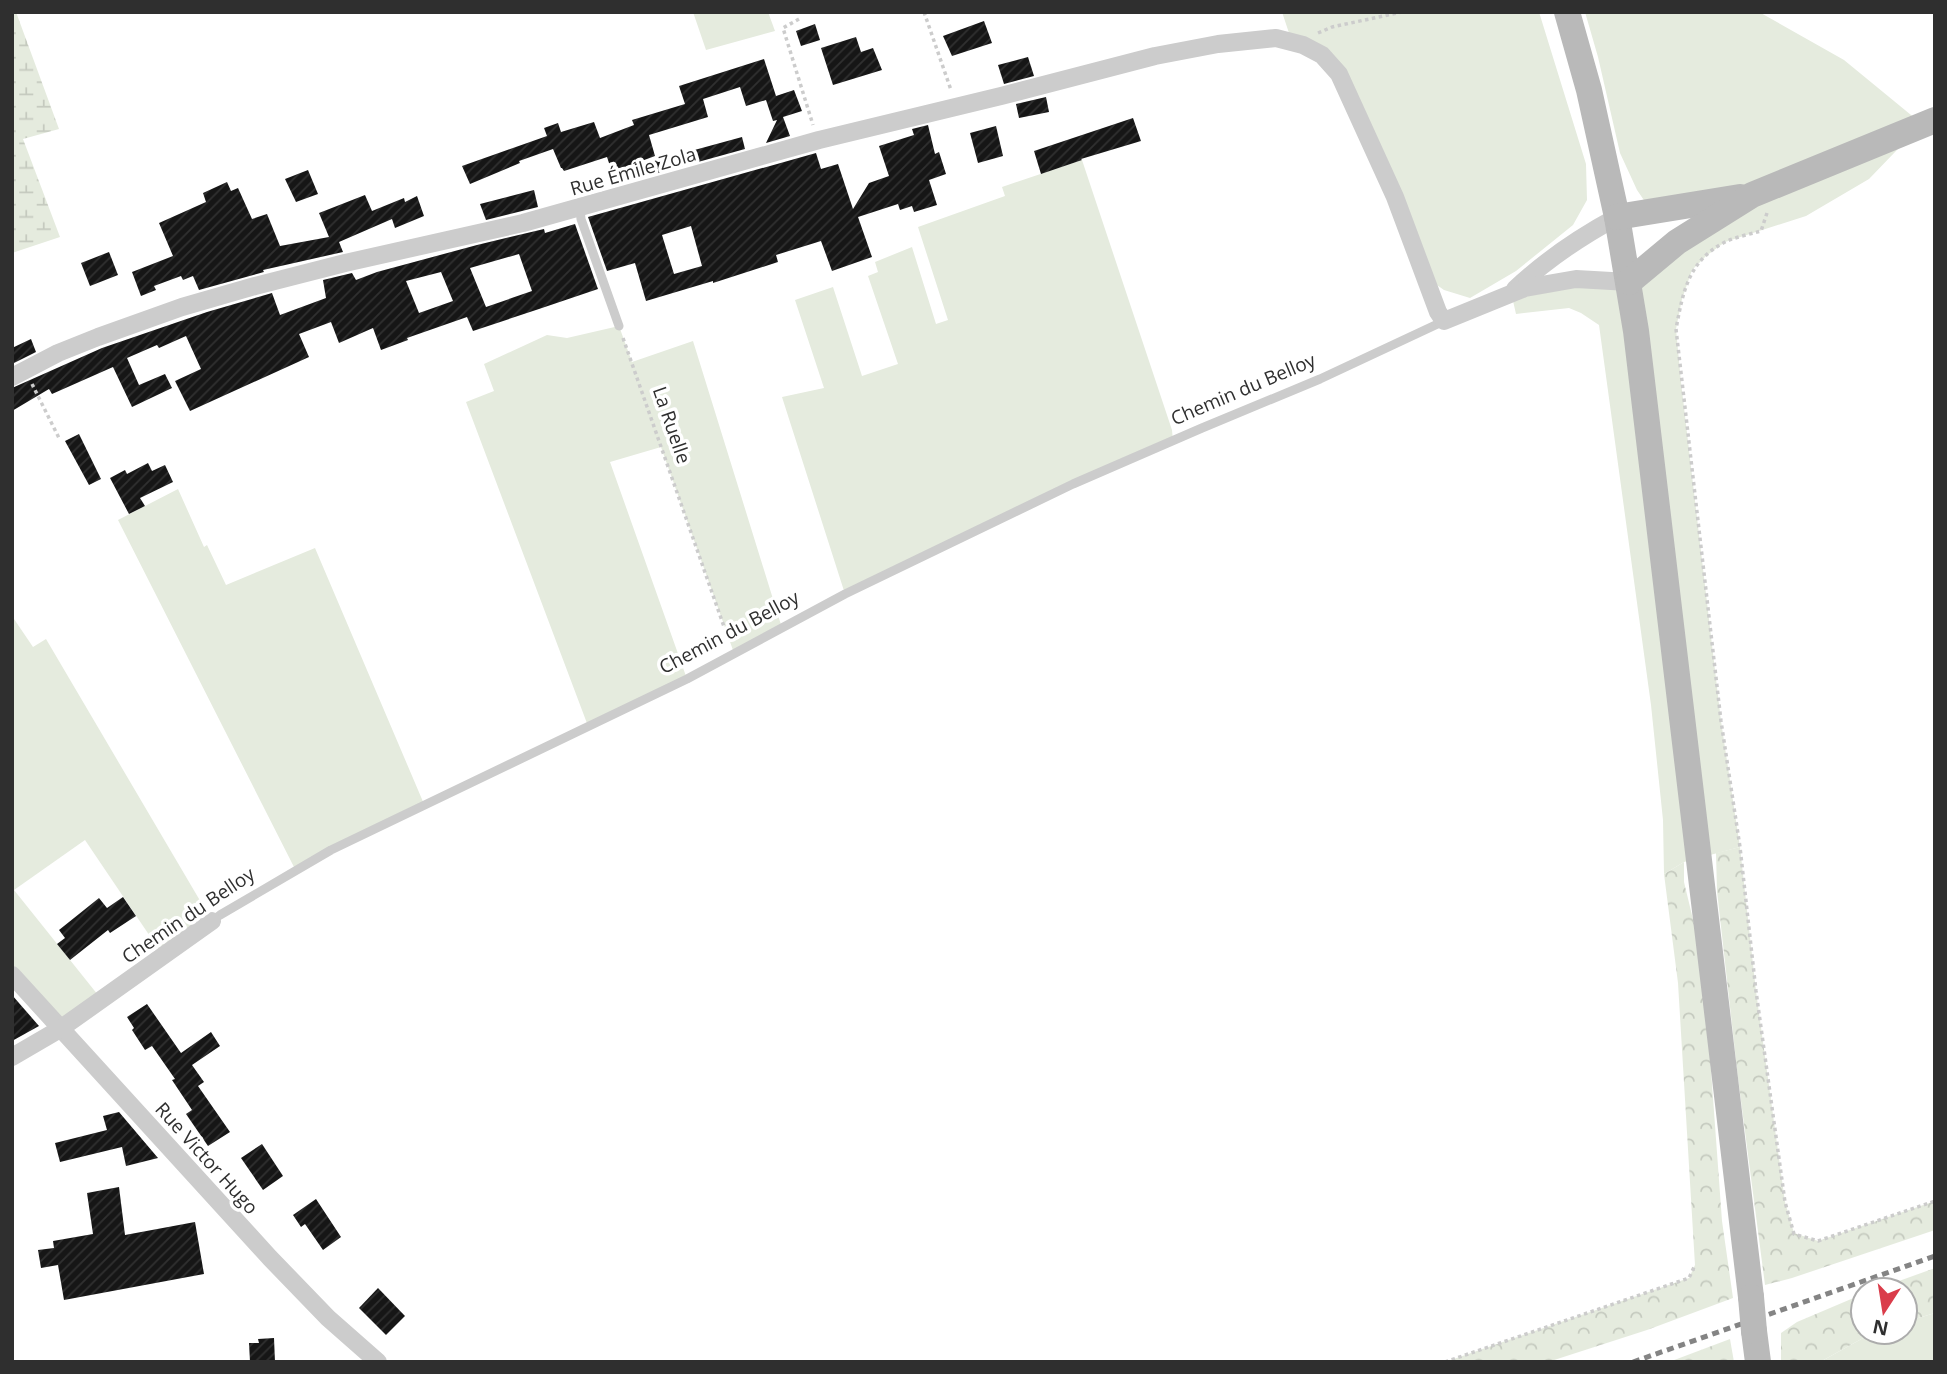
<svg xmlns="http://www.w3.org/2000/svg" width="1947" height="1374" viewBox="0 0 1947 1374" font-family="'Open Sans',sans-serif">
<defs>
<pattern id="forest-crowns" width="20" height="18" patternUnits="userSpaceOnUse" patternTransform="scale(1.75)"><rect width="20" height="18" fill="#e5ebde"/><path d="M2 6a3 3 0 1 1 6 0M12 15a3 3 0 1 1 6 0" fill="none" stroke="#c5cabf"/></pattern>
<pattern id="wetland-marsh" width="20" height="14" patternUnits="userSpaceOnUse" patternTransform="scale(1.75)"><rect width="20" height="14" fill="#e5ebde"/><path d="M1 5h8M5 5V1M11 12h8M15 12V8" fill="none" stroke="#c5cabf"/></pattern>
<pattern id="building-hatch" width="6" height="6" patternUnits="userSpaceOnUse" patternTransform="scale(1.75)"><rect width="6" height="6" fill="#161616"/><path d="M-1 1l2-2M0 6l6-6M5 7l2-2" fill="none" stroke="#303030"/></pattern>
</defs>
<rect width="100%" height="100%" fill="#fff"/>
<g fill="#e5ebde">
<polygon points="693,12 768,12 775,31 706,50"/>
<polygon points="1282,12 1539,12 1586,164 1587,200 1573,225 1516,271 1470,298 1444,290 1424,276 1339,74 1289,33"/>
<polygon points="1585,12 1759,12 1844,60 1922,124 1869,179 1806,216 1725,242 1706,256 1692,270 1682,299 1676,329 1681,382 1721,721 1740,847 1684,862 1664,874 1663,820 1651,705 1599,325 1581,313 1569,308 1516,314 1511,292 1629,282 1750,196 1652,212 1637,190 1620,153 1598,57"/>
<polygon points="1082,160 1172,430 1173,441 845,594 782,397 824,388 795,300 833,287 862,376 898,364 868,276 878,272 875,262 912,247 936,324 948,320 918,227 1005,196 1002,187"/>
<polygon points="619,326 632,362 693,341 782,628 734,653 661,447 610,462 687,679 588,726 466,402 494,391 484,364 547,335 567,338"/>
<polygon points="178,489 204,547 207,545 226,585 315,548 424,804 295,869 118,520"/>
<polygon points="12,616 33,647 46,639 212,921 164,957 85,840 14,890 102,1000 60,1029 12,975"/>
<polygon points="1935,1313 1935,1362 1820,1362 1874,1332 1905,1332 1905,1322"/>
</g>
<g fill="url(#forest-crowns)">
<polygon points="1740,847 1756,991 1785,1202 1794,1233 1818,1241 1935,1201 1935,1230 1792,1278 1765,1285 1738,1078 1717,891 1716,853"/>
<polygon points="1684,862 1684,882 1703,961 1722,1221 1733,1298 1647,1330 1548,1362 1445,1362 1689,1278 1695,1265 1678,983 1664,874"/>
<polygon points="1935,1268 1935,1313 1905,1322 1905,1290 1874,1290"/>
<polygon points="1863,1294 1863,1332 1874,1332 1820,1362 1781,1362 1781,1333 1797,1322"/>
<polygon points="1730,1339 1734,1362 1669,1362"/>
</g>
<polygon fill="url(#wetland-marsh)" points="12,12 16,12 59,129 23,139 60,237 12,253"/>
<g fill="url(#building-hatch)" fill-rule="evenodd">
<polygon points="984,21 992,43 952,56 943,36"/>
<polygon points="815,24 820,40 801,46 796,31"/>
<polygon points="856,37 861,52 873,48 882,70 833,85 821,48"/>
<polygon points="1028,57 1034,76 1004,84 998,65"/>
<polygon points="764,59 776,96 794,90 802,111 783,117 790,136 766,143 777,120 773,121 766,100 746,106 740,87 703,99 708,117 649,135 655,156 612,172 607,157 564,171 562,168 561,168 553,149 519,161 520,163 470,184 462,166 547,136 544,128 558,123 561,132 594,122 600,138 634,125 632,120 685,104 679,86"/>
<polygon points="1046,97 1049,112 1019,118 1016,104"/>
<polygon points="1133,118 1141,141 1081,159 1082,160 1041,174 1034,151"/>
<path d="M928 125 935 154 939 152 946 174 929 180 937 205 914 212 912 206 900 210 898 204 858 217 872 257 832 271 821 241 776 255 778 262 713 283V281L646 301 635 263 607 271 588 217 816 153 821 169 838 164 853 209 869 183 889 176 879 146 914 135 912 129ZM691 226 702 266 674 274 662 235Z"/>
<polygon points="996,126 1003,156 978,163 970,133"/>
<polygon points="742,137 745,149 651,175 647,163"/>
<polygon points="308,170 318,194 296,202 285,179"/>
<polygon points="227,182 231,191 238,188 252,219 267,214 280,246 329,237 319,213 365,195 372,211 404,198 405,202 417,196 424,216 395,228 392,219 339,242 343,252 263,270 264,272 199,290 193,276 183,280 181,276 154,286 156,290 141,296 132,272 173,256 159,223 206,202 203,193"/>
<polygon points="534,190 538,207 486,220 480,204"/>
<path d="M575 224 598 289 539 309 473 331 467 317 407 338 408 340 381 350 373 328 339 343 331 322 299 334 309 357 190 411 175 381 201 369 186 336 159 348 157 345 127 358 139 385 165 374 172 388 132 407 113 367 52 394 49 389 12 411V388L102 348 207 312 272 293 280 315 326 298 323 280 352 273 356 280 377 272 477 245 544 229 545 233ZM519 254 532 291 486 307 470 268ZM441 272 453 301 419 313 406 281Z"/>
<polygon points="109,252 118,275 90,286 81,263"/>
<polygon points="31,339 36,352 12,364 12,348"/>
<polygon points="79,434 101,479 89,485 65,441"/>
<polygon points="148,463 152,471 165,465 173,482 140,498 145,506 129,514 110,478 125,470 127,474"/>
<polygon points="123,897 136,916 110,933 108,930 70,960 57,944 65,938 59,930 99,898 107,908"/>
<polygon points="12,995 39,1026 12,1041"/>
<polygon points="147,1004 181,1053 211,1032 220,1046 192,1065 204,1082 198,1086 230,1132 208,1146 186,1114 192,1110 172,1080 175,1079 152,1046 145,1050 132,1030 134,1028 127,1017"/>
<polygon points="119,1112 158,1158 126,1166 122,1147 60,1162 55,1143 107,1130 103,1116"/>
<polygon points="262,1144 283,1176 263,1190 241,1158"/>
<polygon points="119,1187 125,1235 195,1222 204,1274 64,1300 58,1265 41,1268 38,1250 54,1248 53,1241 93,1234 87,1193"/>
<polygon points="316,1199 341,1237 323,1250 305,1224 301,1227 293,1215"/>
<polygon points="378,1288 405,1316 386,1335 359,1308"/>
<polygon points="274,1338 275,1362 250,1362 249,1343 259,1343 258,1339"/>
</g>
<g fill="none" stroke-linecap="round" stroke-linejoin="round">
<g stroke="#ccc" stroke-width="3.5" stroke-dasharray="3.5 3.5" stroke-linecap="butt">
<polyline points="924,12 951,90"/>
<polyline points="799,19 783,28 813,125"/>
<polyline points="1318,33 1332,27 1402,12"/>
<path d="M1767 213 1761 231C1750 234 1736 237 1725 242 1688 261 1683 292 1676 329L1721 721 1740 847 1756 991 1785 1202 1794 1234 1818 1241 1935 1201"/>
<polyline points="623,338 729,641"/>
<polyline points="32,384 59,438"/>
<polyline points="1445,1362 1689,1278 1695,1265"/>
</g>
<g stroke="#ccc" stroke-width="9">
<polyline points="580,208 581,219 619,326"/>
<polyline points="212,921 220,915 331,850 687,679 845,594 1073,484 1202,428 1320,379 1444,321"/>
</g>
<g stroke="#ccc" stroke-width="18">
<path d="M1515 289C1546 260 1580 237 1617 217"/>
<polyline points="12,377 58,353 98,337 182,307 255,286 345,263 523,223 819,140 1001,96 1155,56 1218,44 1276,38 1303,45 1322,55 1339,74 1395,197 1438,312 1444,321 1525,288 1576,279 1629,282"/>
<polyline points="12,975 270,1258 328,1318 378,1362"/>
<polyline points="12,1057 60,1029 212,921"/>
</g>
<g stroke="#b9b9b9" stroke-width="26">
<polyline points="1567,12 1589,90 1617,217 1636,331 1751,1297"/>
<polyline points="1617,217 1740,197"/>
<polyline points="1629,282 1677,242 1752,195 1935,120"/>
<polyline points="1754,1331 1758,1362"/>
</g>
<polyline stroke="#848484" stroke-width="5" stroke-dasharray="7 5" stroke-linecap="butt" points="1633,1362 1935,1256"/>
<polyline stroke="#b9b9b9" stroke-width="26" points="1751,1297 1754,1331"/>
</g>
<g text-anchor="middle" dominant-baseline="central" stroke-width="7" stroke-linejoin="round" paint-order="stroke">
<g font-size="19" fill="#2f2f2f" stroke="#fff">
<text transform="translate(633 171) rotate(-16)">Rue Émile Zola</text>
<text transform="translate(1243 389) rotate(-23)">Chemin du Belloy</text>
<text transform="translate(672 425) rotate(71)">La Ruelle</text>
<text transform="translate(729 632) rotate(-28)">Chemin du Belloy</text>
<text transform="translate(188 915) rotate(-34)">Chemin du Belloy</text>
<text transform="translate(207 1158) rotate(48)">Rue Victor Hugo</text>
</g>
</g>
<rect width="1947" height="1374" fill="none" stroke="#2f2f2f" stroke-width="28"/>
<g transform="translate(1884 1311) rotate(192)"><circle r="33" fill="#ffffff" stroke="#acacac" stroke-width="2"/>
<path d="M0-5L12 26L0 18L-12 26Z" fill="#da3c4a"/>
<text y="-10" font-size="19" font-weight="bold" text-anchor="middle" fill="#2f2f2f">N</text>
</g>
</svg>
